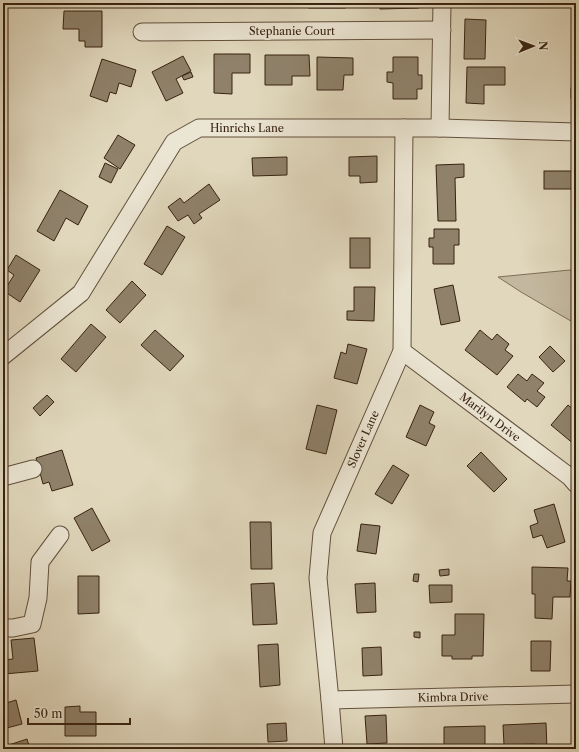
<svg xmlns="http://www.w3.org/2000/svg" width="579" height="752" viewBox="0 0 579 752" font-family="'Libre Caslon Text',serif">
<rect width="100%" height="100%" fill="#e0d7bc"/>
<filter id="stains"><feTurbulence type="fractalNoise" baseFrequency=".005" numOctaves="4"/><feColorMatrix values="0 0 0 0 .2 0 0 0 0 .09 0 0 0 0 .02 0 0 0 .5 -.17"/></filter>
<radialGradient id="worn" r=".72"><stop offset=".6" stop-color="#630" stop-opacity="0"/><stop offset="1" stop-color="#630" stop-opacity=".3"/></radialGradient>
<polygon fill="#c3b89f" stroke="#7e6e58" points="570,270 576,274 576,324 521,292 498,277"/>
<g fill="#8f816a" stroke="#382311">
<rect x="208" y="3" width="35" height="4"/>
<rect x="260" y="3" width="36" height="4"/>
<rect x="309" y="3" width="36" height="5"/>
<polygon points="379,3 419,3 419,8 380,9"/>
<rect x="467" y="3" width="17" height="2"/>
<polygon points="64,11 102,11 102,47 85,47 85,41 79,41 79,29 63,29"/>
<polygon points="465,19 486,20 485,59 464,59"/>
<polygon points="214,54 250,54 250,73 232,73 232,94 214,93"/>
<polygon points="265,55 309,55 310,76 292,76 292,85 265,85"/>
<polygon points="183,56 191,71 176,79 183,93 166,101 152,72"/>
<polygon points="317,57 353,58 353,75 344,75 343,90 317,90"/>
<polygon points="393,57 418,57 418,75 422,75 422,89 417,89 417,99 393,99 393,83 387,82 387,72 393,72"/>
<polygon points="102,59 136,70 131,87 119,83 116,94 110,92 107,102 90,96"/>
<polygon points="467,67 505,67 505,85 484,85 484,104 466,103"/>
<polygon points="191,72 193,77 184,80 182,76"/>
<rect x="571" y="88" width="5" height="10"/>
<polygon points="118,135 135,145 120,169 104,158"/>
<polygon points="377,156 377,182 360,183 360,176 349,176 349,157"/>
<polygon points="287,157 287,175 253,176 252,158"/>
<polygon points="105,163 118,169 111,183 99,177"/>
<polygon points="464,164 464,177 455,178 456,221 438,221 436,165"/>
<rect x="544" y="171" width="32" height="18"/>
<polygon points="209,184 220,200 199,214 202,218 194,224 188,215 178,221 168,207 180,198 184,203"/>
<polygon points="60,190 88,206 78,225 66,218 54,241 37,231"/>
<polygon points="167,226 185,237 162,275 144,264"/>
<polygon points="434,229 459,229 459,245 454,245 454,264 433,264 433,247 429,247 429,238 434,238"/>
<rect x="350" y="238" width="20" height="30"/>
<polygon points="16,255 40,270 20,302 4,291 14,275 7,270"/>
<polygon points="132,281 146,295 120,323 106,310"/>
<polygon points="453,285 460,321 441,325 434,289"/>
<polygon points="354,287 375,287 374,321 347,320 347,311 354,311"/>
<polygon points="91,324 106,337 76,372 61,359"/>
<polygon points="155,330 184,356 170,371 141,345"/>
<polygon points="480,330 492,340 497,334 509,344 505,350 513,356 497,375 465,350"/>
<polygon points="348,344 367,349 357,384 334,378 341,352 346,354"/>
<polygon points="550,346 565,361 553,372 539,357"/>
<polygon points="518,374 527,381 532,374 544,383 537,391 545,397 537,407 527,399 525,402 507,387"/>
<polygon points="47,395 54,402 40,416 33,408"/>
<polygon points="317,405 337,410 326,454 306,449"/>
<polygon points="420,405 434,412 429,423 435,426 426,446 406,437"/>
<polygon points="568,405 576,412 576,415 573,418 576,421 576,444 575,445 551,425"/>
<polygon points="62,450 73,485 52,491 49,482 43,484 36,458"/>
<polygon points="481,452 507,479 494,492 467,466"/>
<polygon points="393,465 409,475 392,504 375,494"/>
<polygon points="554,504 565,542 547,548 542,535 533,538 530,526 538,523 534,510"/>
<polygon points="92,508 110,541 92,551 74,518"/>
<polygon points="250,522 271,522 272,569 251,569"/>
<polygon points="361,524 380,526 376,554 357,551"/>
<polygon points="532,567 568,568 567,581 571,581 570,597 553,597 552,619 535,618 535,594 532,594"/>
<polygon points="449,569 449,575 440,576 439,570"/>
<polygon points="414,574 419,574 418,582 413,581"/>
<polygon points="78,576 99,576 99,613 78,614"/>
<polygon points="274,583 277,624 253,625 251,584"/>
<polygon points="375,583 376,612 357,613 355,584"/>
<polygon points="429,585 452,585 452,602 430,603"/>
<polygon points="455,614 484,614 483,656 472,656 472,659 452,659 452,656 442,656 442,635 455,635"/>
<polygon points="414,632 420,632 420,638 414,637"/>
<polygon points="34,638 38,671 4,674 3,660 13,659 11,640"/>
<polygon points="531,641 551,641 550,671 531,671"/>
<polygon points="278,644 280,685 260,687 258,645"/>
<polygon points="381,647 382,675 363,676 362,648"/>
<polygon points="16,700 22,724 3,729 3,704"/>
<polygon points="80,706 80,712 96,712 96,736 65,736 65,707"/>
<polygon points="386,715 387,743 367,744 365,716"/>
<polygon points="286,723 287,741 268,742 267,724"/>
<polygon points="546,723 547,749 535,749 535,744 504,745 503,725"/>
<polygon points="485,726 485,746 472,746 472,749 456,749 456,746 444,746 444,727"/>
<polygon points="27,739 30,749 7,749 6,746"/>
</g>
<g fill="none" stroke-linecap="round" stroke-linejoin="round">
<defs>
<g id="minor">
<polyline points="142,32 442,30"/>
<polyline points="440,128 442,3"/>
<polyline points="402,351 570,477 576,484"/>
<polyline points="3,356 81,293 174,142 199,128 440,128 576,132"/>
<polyline points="3,477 33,469"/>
<polyline points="3,628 13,628 32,624 38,598 40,562 60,535"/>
<polyline points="330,700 576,694"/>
<polyline points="334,749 330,700 318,578 322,533 402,351 404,128"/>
</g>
</defs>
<use href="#minor" stroke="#62503c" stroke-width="19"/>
<use href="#minor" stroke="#ebe5d3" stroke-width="17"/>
</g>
<g text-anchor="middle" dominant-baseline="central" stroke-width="4" stroke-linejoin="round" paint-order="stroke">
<g font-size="11" fill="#382311" stroke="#ebe5d3">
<text x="292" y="31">Stephanie Court</text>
<text x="247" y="128">Hinrichs Lane</text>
<text transform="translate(490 417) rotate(37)">Marilyn Drive</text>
<text transform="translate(363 439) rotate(-66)">Slover Lane</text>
<text transform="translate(453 697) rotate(-1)">Kimbra Drive</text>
</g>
</g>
<rect width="579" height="752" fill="none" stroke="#e0d7bc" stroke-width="16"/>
<rect x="4" y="4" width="571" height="744" fill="none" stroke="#382311" stroke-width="2"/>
<rect x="8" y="8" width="563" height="736" fill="none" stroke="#382311"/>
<g transform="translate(533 46) rotate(89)" stroke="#ebe5d3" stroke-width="3" paint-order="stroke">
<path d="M0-3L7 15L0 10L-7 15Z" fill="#382311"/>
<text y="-6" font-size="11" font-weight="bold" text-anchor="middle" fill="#382311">N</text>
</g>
<path d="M28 718v6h102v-6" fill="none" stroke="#382311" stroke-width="2"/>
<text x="34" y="718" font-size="12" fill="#382311" stroke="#ebe5d3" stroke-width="3" paint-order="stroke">50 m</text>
<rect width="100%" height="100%" filter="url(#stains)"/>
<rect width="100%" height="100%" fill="url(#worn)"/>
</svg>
